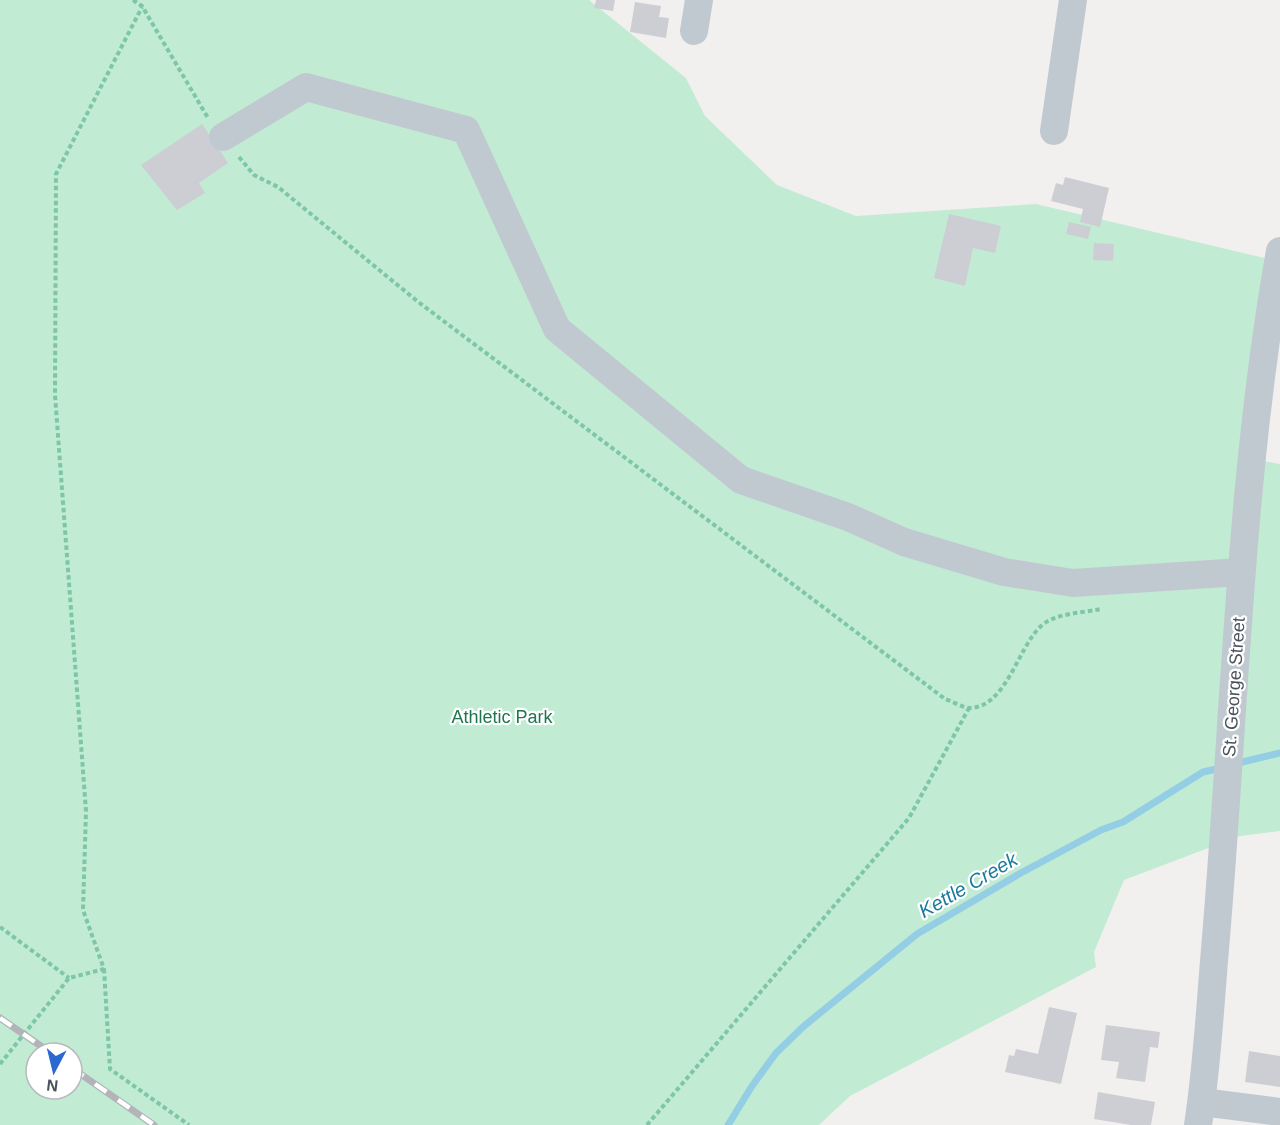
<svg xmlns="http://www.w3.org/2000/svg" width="1280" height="1125" viewBox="0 0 1280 1125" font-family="Helvetica,sans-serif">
<rect width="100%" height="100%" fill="#f2f0ef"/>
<path fill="#c2ebd4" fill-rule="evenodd" d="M0 0H589L686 78 705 116 777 185 856 216 1036 204 1277 261 1251 459 1280 464V831L1240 836 1124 880 1094 952 1096 967 850 1096 819 1125H0ZM36 1053H72V1089H36Z"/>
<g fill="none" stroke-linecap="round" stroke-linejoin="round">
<g stroke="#93cee4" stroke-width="7">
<polyline points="1234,764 1280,753"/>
<polyline points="728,1125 752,1086 776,1053 804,1026 917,934 1019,874 1101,830 1123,822 1203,772 1221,768"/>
</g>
</g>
<g fill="#cdced3">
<polygon points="596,0 615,0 613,11 594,8"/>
<polygon points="635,2 661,6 659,17 669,18 666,38 630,32"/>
<polygon points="202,124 228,163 199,183 205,193 177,210 141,165"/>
<polygon points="1065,177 1109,188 1100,227 1080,222 1083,209 1051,201 1056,183 1063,185"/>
<polygon points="949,214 1001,226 995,253 973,248 965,286 934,278"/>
<polygon points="1069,222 1091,227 1088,239 1066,234"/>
<polygon points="1094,243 1114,244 1113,261 1093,260"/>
<polygon points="1049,1007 1077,1013 1061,1084 1005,1072 1009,1055 1014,1056 1016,1049 1038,1054"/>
<polygon points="1106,1025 1160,1032 1158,1048 1150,1047 1145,1082 1116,1078 1119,1062 1101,1060"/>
<polygon points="1249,1051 1280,1056 1280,1087 1245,1082"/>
<polygon points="1098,1092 1155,1102 1151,1125 1131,1125 1094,1119"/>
</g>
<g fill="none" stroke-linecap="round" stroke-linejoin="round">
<g stroke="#7dc6a6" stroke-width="4" stroke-dasharray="4.5 3" stroke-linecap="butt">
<polyline points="133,0 142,6 208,118"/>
<path d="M239 157 254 175 278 187 417 301 945 699C952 701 963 708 970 708 1006 707 1018 648 1040 627 1054 613 1082 613 1101 609"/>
<polyline points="0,927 69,978"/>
<polyline points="104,969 110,1069 189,1125"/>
<polyline points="0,1064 69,978 104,969 83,910 86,811 55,395 56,174 142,7"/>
<polyline points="647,1125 909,818 969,708"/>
</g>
<g stroke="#c1c9d0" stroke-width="28">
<polyline points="694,31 699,0"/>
<polyline points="1054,131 1073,0"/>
<polyline points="223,137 306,87 466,130 557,329 741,480 848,517 904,542 1004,572 1073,583 1241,572"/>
<polyline points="1202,1102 1280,1112"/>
<path d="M1198 1125C1207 1067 1210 1008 1215 949 1235 716 1239 482 1280 251"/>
</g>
<defs>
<g id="rail">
<polyline points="0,1018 51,1053"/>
<polyline points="72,1068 154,1125"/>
</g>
</defs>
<use href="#rail" stroke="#b2b4b9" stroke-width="7"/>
<use href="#rail" stroke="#fff" stroke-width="4.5" stroke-dasharray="14" stroke-linecap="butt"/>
</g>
<g text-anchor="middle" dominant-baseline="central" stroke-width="4.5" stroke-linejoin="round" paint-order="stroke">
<g font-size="18" fill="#49515b" stroke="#fff">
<text transform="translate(1234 687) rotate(-86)">St. George Street</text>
</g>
<g font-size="18" fill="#207650" stroke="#fff">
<text x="502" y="717">Athletic Park</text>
</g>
<g font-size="20" font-style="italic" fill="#1a7a9d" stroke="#fff">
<text transform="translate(968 885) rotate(-30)">Kettle Creek</text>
</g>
</g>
<g transform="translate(54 1071) rotate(187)"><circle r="28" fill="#ffffff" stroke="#b6b9bd" stroke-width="1.5"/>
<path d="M0-4.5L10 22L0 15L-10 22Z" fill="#2a69d1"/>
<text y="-9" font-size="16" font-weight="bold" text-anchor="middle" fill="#49515b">N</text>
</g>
</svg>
